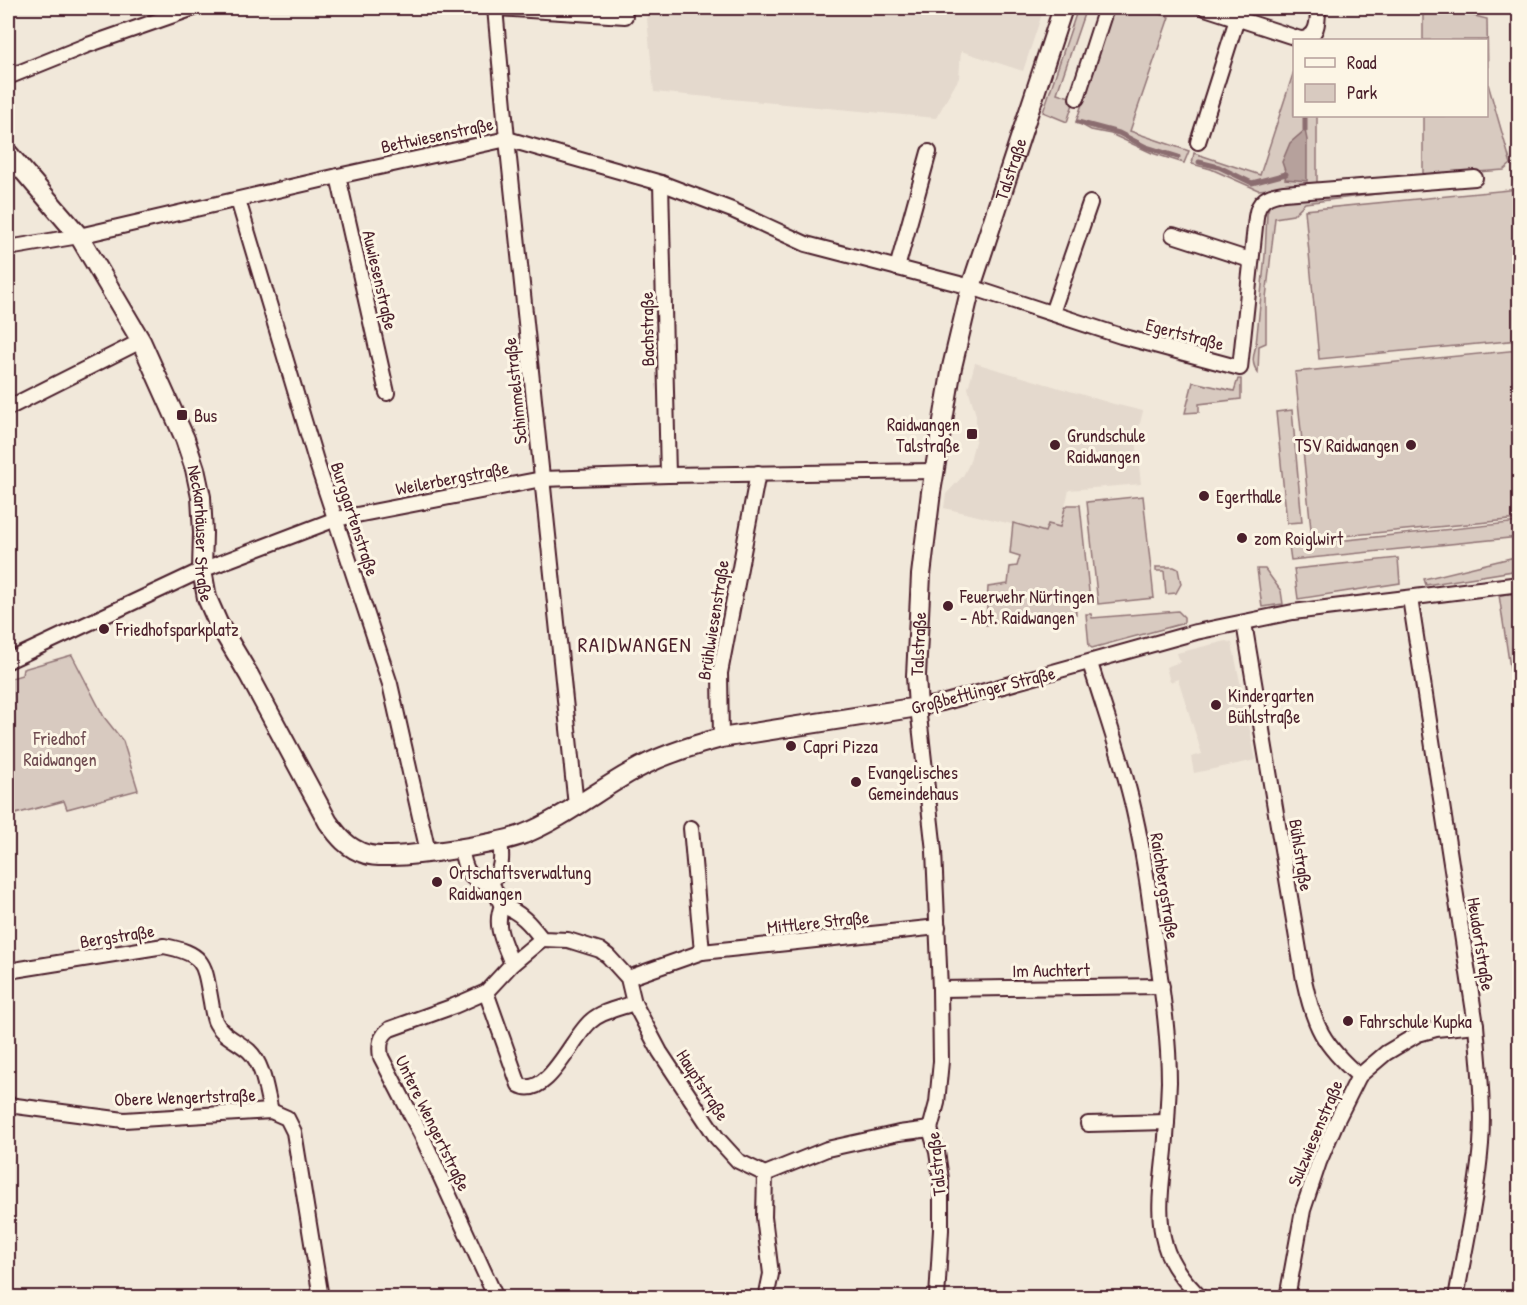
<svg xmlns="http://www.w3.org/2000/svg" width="1527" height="1305" viewBox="0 0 1527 1305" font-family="'Patrick Hand',sans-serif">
<rect width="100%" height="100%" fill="#f1e8da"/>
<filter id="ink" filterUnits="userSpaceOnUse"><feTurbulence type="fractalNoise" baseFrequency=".0167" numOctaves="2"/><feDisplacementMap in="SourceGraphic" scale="12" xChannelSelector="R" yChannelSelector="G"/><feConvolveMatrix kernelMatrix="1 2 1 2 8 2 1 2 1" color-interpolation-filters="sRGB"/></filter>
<g filter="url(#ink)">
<g fill="#e4d9cd">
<polygon points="646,8 1044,8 1023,71 961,51 959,78 936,118 654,92"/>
<polygon points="975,363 1114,404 1143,411 1136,439 1141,484 1069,490 1060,527 1045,532 944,508 946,494 963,476 969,464 976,438 976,415 968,388"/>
<polygon points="1226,641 1232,643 1256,760 1194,773 1191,757 1202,754 1178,679 1170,682 1166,667 1180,662 1177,653"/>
</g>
<g fill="#d8cac0" stroke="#917476" stroke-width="1.5">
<polygon points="1078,8 1086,8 1057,93 1073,98 1074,101 1067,122 1043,112"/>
<polygon points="1114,8 1142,8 1169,17 1130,131 1189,151 1184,163 1152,153 1111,134 1091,130 1076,122"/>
<polygon points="1423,8 1454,8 1454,11 1487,19 1488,84 1511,164 1504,170 1423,176 1423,116 1486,116 1486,40 1423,40"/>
<polygon points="1294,71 1294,116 1317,116 1317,183 1315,185 1258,190 1211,169 1192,164 1194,153 1260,175"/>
<polygon points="1519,189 1519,340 1319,359 1305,210"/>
<path d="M1390 190 1384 193 1305 203 1293 215 1275 218 1266 298V343L1259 346 1258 373C1251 363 1253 357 1256 345L1265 255 1267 213 1270 204 1284 198Z"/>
<polygon points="1519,350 1519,519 1312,539 1295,372"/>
<polygon points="1238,379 1241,379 1241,399 1199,404 1199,412 1185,413 1193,382 1234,391"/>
<polygon points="1292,410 1302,522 1287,523 1276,412"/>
<polygon points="1143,496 1154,598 1098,604 1087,502"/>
<polygon points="1068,505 1080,505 1090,601 1075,602 1076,614 986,625 988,587 1008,584 1010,567 1017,566 1020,556 1010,553 1013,523 1045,532 1048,524 1060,527 1065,508"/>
<polygon points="1519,522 1519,537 1291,560 1289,546"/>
<polygon points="1519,556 1519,570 1426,585 1424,579"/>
<polygon points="1398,558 1400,583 1298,599 1294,569"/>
<polygon points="1156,567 1174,567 1178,569 1181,584 1176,593 1166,594 1164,571 1156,571"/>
<polygon points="1257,569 1265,569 1281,591 1283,604 1262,607"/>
<polygon points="1519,593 1520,593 1519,728 1499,595"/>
<polygon points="1178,611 1184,617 1184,622 1181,624 1092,648 1089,646 1086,614 1091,614 1092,618"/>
<polygon points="72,655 104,717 123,741 138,790 67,809 64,801 8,816 8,679 22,675 23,669"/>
</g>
<polygon fill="#b6a19c" stroke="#8b6d6f" stroke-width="1.5" points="1305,130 1307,140 1307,181 1285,179 1286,174 1282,162 1290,143"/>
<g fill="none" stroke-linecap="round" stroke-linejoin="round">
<g stroke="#8b6d6f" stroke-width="5">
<polyline points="1078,122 1119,133 1146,147 1178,157"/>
<polyline points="1305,130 1305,116"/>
<polyline points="1199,162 1219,167 1252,183 1286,174"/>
</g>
<defs>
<g id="street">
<polyline points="495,8 507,139 576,806"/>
<polyline points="496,8 625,16"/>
<path d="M1205 8 1300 39C1318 39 1318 21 1318 8"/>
<polyline points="8,77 85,46 194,8"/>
<polyline points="1077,98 1106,8"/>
<polyline points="1198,142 1237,19"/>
<polyline points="338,176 387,393"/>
<polyline points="661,183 668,475"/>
<polyline points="238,200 317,464 390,684 428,852"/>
<polyline points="1173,235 1250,260"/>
<path d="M8 248 79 236 338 176 507 139 661 183 732 210 806 244 971 287 1121 336 1240 368 1256 217C1258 200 1268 195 1284 193L1475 178"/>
<polyline points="897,268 929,152"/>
<polyline points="1052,313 1090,203"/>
<polyline points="8,408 141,341"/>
<path d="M1410 598 1476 1025C1479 1064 1484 1105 1481 1144 1477 1195 1465 1247 1456 1298"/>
<path d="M1244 623 1304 980C1314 1026 1323 1045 1359 1076"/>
<polyline points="8,661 202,570 336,519 542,479 668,475 934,471"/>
<path d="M1090 663C1105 712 1123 761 1134 811 1145 859 1151 907 1157 955 1163 997 1169 1040 1169 1082 1168 1105 1167 1128 1165 1150 1162 1182 1156 1214 1165 1245 1171 1266 1186 1283 1201 1298"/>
<polyline points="721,738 720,673 758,473"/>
<polyline points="691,828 702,952"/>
<path d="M500 841C502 856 503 871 491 882L502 906C520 911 531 925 542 939L568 940 600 950 608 956 628 978 634 1003 660 1052 717 1138 738 1161 765 1174 827 1149 899 1133 930 1129"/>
<path d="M461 848C464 866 468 884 491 882"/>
<path d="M502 906C493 926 505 945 512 964"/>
<path d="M8 971 164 946C206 954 204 964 211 1002 212 1008 213 1015 215 1021 221 1035 238 1041 249 1051 264 1065 266 1092 271 1111"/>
<polyline points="628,978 702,952 938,927"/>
<polyline points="940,989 1162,986"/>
<path d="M486 992 519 1085C547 1101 573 1035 591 1021 602 1011 620 1008 634 1003"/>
<polyline points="8,1105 124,1120 271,1111 287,1118 294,1132 321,1298"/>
<polyline points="1088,1124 1167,1122"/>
<polyline points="765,1174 764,1217 771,1274 766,1298"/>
<path d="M496 1298 421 1134 381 1057C379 1045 380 1036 390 1029L454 1006 486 992 512 964 542 939"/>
<polyline points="937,1298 941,1230 941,1179 937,1152 930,1129 937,1103 941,1061 940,989 934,851 918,707 942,703 1196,632 1293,612 1520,584"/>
<polyline points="1287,1298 1303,1210 1319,1162 1337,1120 1359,1076 1386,1053 1418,1034 1436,1029 1476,1025"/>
</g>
<g id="secondary">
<path id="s1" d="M8 153 79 236 141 341 185 439 195 469 201 497 203 533 202 570 207 598 218 623 249 675 328 822C338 836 348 849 366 854 389 862 500 844 524 834 560 820 597 791 631 772 659 756 690 746 721 738L918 707 916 676 921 575 931 492 952 367 971 287 1063 8"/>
</g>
</defs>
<use href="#street" stroke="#4a1f2b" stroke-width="18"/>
<use href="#secondary" stroke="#4a1f2b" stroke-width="22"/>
<use href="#street" stroke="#fcf5e5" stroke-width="14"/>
<use href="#secondary" stroke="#fcf5e5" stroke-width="18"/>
</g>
</g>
<g fill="#4a1f2b" stroke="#fcf5e5" stroke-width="2">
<rect x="176" y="409" width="12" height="12" rx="3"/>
<rect x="966" y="428" width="12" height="12" rx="3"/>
<circle cx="1055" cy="445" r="6"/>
<circle cx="1411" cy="445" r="6"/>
<circle cx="1204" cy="496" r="6"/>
<circle cx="1242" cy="538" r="6"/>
<circle cx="948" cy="606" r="6"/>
<circle cx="104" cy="629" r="6"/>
<circle cx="1216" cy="705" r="6"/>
<circle cx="791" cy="746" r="6"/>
<circle cx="856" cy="782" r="6"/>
<circle cx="437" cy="882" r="6"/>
<circle cx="1348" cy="1021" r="6"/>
</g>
<g text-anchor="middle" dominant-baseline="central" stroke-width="6" stroke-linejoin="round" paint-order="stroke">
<g font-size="18" fill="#4a1f2b" stroke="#fcf5e5">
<text transform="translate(437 135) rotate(-12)">Bettwiesenstraße</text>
<text stroke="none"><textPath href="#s1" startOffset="1935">Talstraße</textPath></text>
<text transform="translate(380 280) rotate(77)">Auwiesenstraße</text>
<text transform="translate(647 329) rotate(-91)">Bachstraße</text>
<text transform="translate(1185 334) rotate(15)">Egertstraße</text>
<text transform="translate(515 391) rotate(-96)">Schimmelstraße</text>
<text transform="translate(452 478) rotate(-11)">Weilerbergstraße</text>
<text transform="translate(355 519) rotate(72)">Burggartenstraße</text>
<text stroke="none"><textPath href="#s1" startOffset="435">Neckarhäuser Straße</textPath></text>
<text transform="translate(713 620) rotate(-81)">Brühlwiesenstraße</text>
<text stroke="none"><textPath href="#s1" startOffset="1449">Talstraße</textPath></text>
<text transform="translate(983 690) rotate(-14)">Großbettlinger Straße</text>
<text transform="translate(1301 855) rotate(81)">Bühlstraße</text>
<text transform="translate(1165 886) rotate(81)">Raichbergstraße</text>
<text transform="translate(818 922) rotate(-6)">Mittlere Straße</text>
<text transform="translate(117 936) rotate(-9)">Bergstraße</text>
<text transform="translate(1481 944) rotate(81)">Heudorfstraße</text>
<text transform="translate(1051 970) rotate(-1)">Im Auchtert</text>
<text transform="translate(703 1085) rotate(57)">Hauptstraße</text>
<text transform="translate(185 1097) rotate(-2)">Obere Wengertstraße</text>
<text transform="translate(433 1123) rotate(64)">Untere Wengertstraße</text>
<text transform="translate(1315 1133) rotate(-67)">Sulzwiesenstraße</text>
<text transform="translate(936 1164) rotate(-96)">Talstraße</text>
</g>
<g font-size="18" fill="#4a1f2b" stroke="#fcf5e5" text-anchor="start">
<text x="194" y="415">Bus</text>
<text x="960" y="424" text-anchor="end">Raidwangen<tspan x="960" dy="21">Talstraße</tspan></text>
<text x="1067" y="435">Grundschule<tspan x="1067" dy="21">Raidwangen</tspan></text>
<text x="1399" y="445" text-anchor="end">TSV Raidwangen</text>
<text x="1216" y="496">Egerthalle</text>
<text x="1254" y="538">zom Roiglwirt</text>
<text x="960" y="596">Feuerwehr Nürtingen<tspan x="960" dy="21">- Abt. Raidwangen</tspan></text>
<text x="116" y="629">Friedhofsparkplatz</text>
<text x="1228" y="695">Kindergarten<tspan x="1228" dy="21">Bühlstraße</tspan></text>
<text x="803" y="746">Capri Pizza</text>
<text x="868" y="772">Evangelisches<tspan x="868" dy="21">Gemeindehaus</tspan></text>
<text x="449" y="872">Ortschaftsverwaltung<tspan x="449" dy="21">Raidwangen</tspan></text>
<text x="1360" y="1021">Fahrschule Kupka</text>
</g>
<g font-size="18" fill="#6e4a50" stroke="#fcf5e5">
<text x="60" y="738">Friedhof<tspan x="60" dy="21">Raidwangen</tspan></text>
</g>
<g font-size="21" letter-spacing="1.5" fill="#4a1f2b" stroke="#fcf5e5">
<text x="635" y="644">RAIDWANGEN</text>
</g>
</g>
<rect width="1527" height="1305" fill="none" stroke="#fcf5e5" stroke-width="30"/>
<rect x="15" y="15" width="1497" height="1275" fill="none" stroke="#4a1f2b" stroke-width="2" filter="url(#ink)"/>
<rect x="1293" y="39" width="195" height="78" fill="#fcf5e5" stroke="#b59f9b" stroke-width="1.5"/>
<rect x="1305" y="58" width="30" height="9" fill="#fcf5e5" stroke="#b59f9b" stroke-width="1.5"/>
<text x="1347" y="69" font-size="18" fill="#4a1f2b">Road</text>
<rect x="1305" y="84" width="30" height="18" fill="#d8cac0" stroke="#b59f9b" stroke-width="1.5"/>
<text x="1347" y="99" font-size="18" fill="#4a1f2b">Park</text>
</svg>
